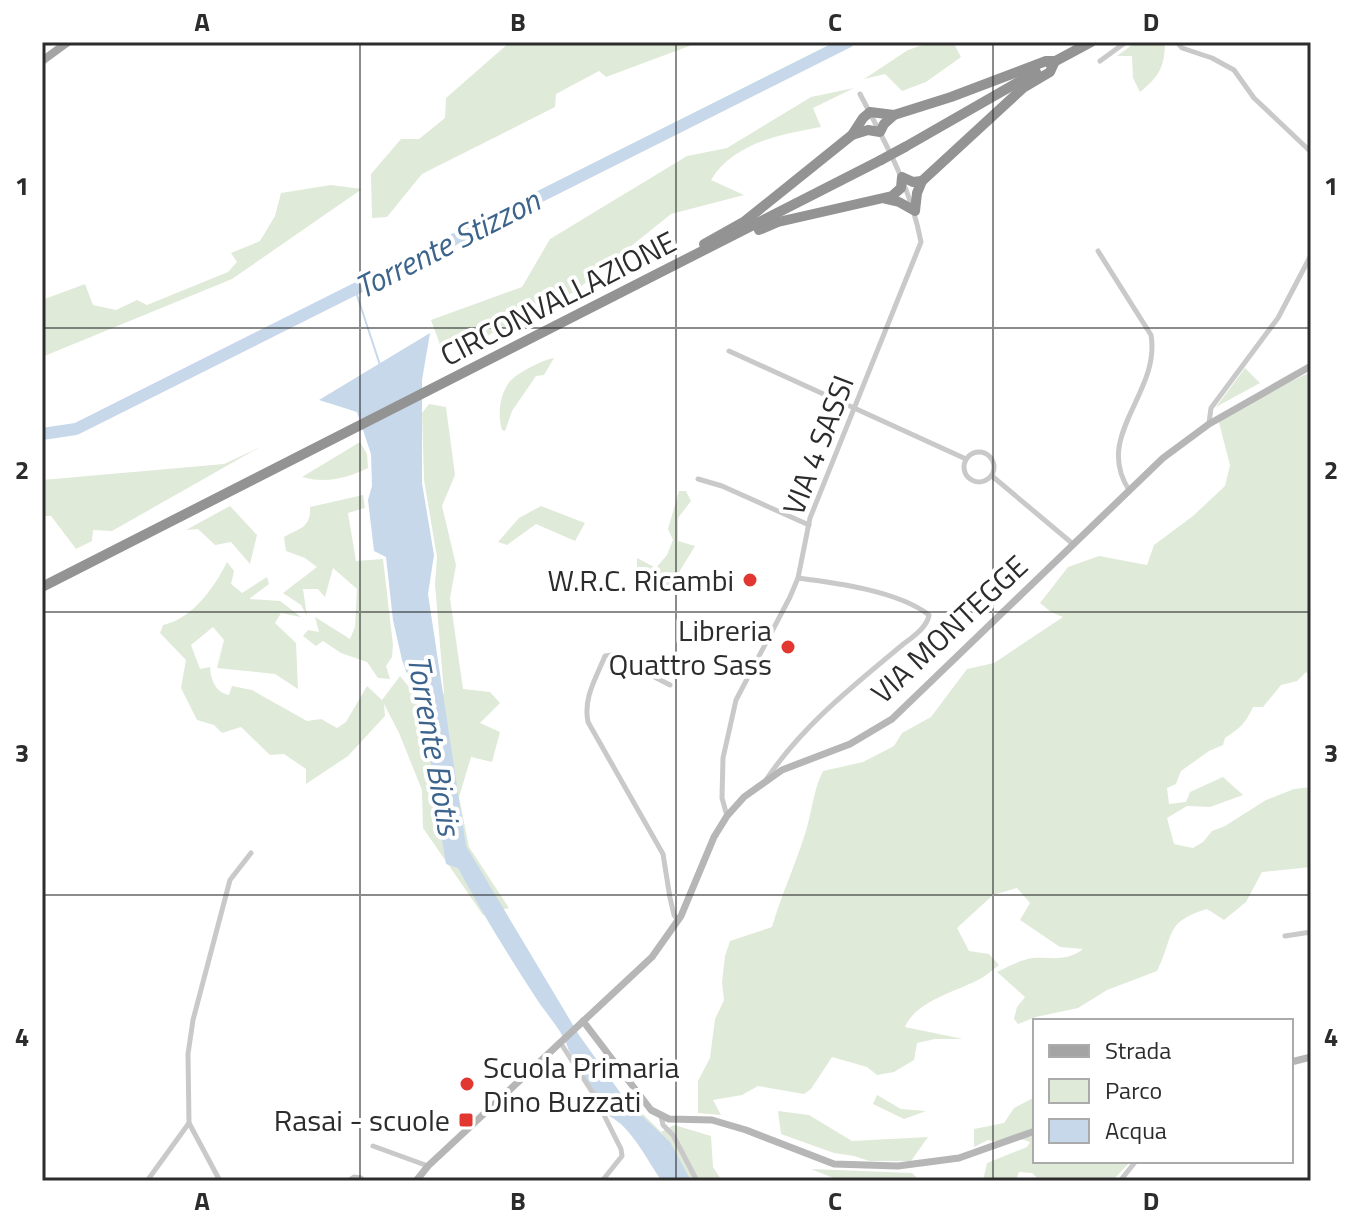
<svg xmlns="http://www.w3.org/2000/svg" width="1353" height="1223" viewBox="0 0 1353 1223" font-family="'Titillium Web',sans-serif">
<rect width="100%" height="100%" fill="#fff"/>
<g fill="#e0ead9">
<polygon points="510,42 700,42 606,77 599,71 556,94 555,107 422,174 387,217 372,218 371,174 401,139 419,139 445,118 446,98"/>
<polygon points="931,42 953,42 961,57 926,82 902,91 885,74 864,79 908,50"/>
<path d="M1136 42H1165C1165 66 1159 77 1140 92L1133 78 1132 56H1117Z"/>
<path d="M854 88 813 108 821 127C782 134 733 143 711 180L744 195 671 214 574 292 473 343 442 350 431 320 522 287 550 239 687 156 727 148 811 97Z"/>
<polygon points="331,185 362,189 232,279 42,357 42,300 85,284 93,305 116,310 137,300 147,305 228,272 237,262 231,253 260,241 275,216 281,193"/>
<path d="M554 358 544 375 536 376 512 411 505 431 502 430C498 416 499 397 508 384 514 374 542 360 554 358Z"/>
<polygon points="1245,368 1260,383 1216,407"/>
<path d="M1311 372V677L1306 672 1297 681 1281 685 1263 707H1253C1246 723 1239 729 1225 738L1223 745 1209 751 1181 771 1176 784 1167 788 1169 804 1186 802 1190 792 1223 777 1243 795 1210 807 1187 806 1167 818 1174 844 1193 848 1203 842 1212 831 1225 826 1266 800 1294 789 1311 787V867L1262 872 1246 902 1224 920 1207 909C1163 922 1175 936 1157 971L1107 990 1078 1008 1036 1017 1018 1024 1014 1019 1017 1007 1025 997 997 972C1009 966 1020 960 1033 958 1054 957 1066 962 1083 949L1060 947 1020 920 1030 903 1017 888 993 895 957 928 969 951 989 954 999 965C992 970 986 976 978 980 955 992 916 1001 905 1027L963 1039H935L917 1043 914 1060 894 1072 877 1075 867 1067 832 1057 811 1089 804 1094 758 1086 742 1095 713 1100 721 1115 698 1113V1081L710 1058 715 1019 724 1000 722 982 725 956 730 941 772 927C781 896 794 868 804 837 812 815 812 793 823 771L863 762 894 746 902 733 931 717 967 669 994 663 1063 617 1051 612 1040 603 1068 567 1099 556 1147 565 1154 545 1193 516 1225 486 1230 465 1218 419 1259 396Z"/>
<path d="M429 404 446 407 455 475 442 506 456 565 450 598 463 689 490 692 500 703 480 723 500 732 492 762 471 757 459 797 469 847 509 908 483 915 423 828 422 790 399 733 384 704 385 716 348 756 306 784V769L284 754 270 755 241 727 222 733 214 725 197 720 181 688 186 660 160 633 163 625C192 619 214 588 227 562L234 571 231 584 242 593 267 577 269 584 249 599 280 601 301 617 281 613 275 623 296 643 298 689 275 674 217 668 224 640 213 627 191 645 200 669 210 667C211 680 215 692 229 695L232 686 252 690 307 721 321 719 337 728 346 722 367 686 382 700 400 676 418 698 444 693 435 584 437 557 424 480 422 413Z"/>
<path d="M360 442 367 454 368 468C348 478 324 484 302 477Z"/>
<polygon points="260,447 112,531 93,530 92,541 76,549 51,516 42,516 42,480 224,464"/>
<polygon points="679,491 686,491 691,501 678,518 678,541 695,546 670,587 637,570 637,558 656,568 667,555 673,540 668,529"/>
<path d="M363 495 365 508 348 513 356 561 383 559 393 645 392 657 386 666 390 679 378 678 367 662 341 653 323 641 316 646 303 636 308 630 319 632 315 617 350 639 355 627 357 589 333 568 325 597 318 589H303L307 616 301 605 283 593 317 567 305 558 286 551 284 537C300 528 311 528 310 507Z"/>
<polygon points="230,506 257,535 250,564 231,542 215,545 198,529 186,530"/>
<polygon points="541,506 585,523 575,541 536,524 507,545 498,542 519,518"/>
<polygon points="877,1095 901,1109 926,1111 904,1119 873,1104"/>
<path d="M1035 1097V1161H1131L1112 1181H1040L1032 1173 1019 1172 1016 1181H983L987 1163 1027 1147 1030 1142C1008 1133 1005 1144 988 1140L974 1147V1129L1004 1123 1014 1108Z"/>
<polygon points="622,1101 639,1110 661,1132 674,1125 711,1136 713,1167 722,1181 664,1181"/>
<polygon points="778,1111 809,1115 852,1141 928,1137 911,1161 869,1161 854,1156 834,1153 781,1134"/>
<polygon points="811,1169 912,1173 920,1181 841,1181"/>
</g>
<path fill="#c6d8ea" d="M430 333 422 380V483L434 555 428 594 466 846 579 1035 627 1102 670 1142 691 1181H662C647 1161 632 1127 609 1116L569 1051C564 1032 546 1014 536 998 508 955 482 913 458 868L446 864 432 779 429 734 402 660 393 620 386 557 374 551 368 500 372 486 371 454 357 412 319 400Z"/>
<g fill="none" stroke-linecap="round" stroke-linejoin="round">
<polyline stroke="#c6d8ea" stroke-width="2" points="355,289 380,365"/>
<polyline stroke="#c6d8ea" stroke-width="12" points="42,434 76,429 848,42"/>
<g stroke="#c9c9c9" stroke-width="5">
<polyline points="1177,42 1182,48 1212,58 1234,70 1254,98 1311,152"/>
<polyline points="1100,61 1126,42"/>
<path d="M1098 251 1151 335C1161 393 1093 435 1129 490"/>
<polyline points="729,351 966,459"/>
<polyline points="1209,423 1211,408 1278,318 1311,255"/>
<circle cx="979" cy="467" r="15"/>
<polyline points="992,476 1073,544"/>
<polyline points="698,479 722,486 809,525"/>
<path d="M670 685 612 655 605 656C596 678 583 698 588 722L663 854 670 898 674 915 678 920"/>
<path d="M766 780C802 726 852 687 901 646 911 638 927 628 929 615 898 591 837 583 798 578"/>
<path d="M727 816 722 798 723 758 736 700 790 597 798 578 810 518 921 242C911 188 885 142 860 94"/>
<polyline points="1285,936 1311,932"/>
<polyline points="560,1042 594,1095 621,1149 622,1156 602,1181"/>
<polyline points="661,1116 663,1125 673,1135 697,1181"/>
<polyline points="373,1146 428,1166"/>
<polyline points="147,1181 189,1123"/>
<polyline points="220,1181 189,1123 188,1054 193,1020 230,880 251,853"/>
<polyline points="348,1181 354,1177 361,1178 363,1181"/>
<polyline points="1120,1181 1136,1161"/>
</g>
<g stroke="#b6b6b6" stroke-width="7">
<polyline points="583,1021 651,1110 669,1119 712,1120 746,1130 834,1164 898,1166 959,1158 1035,1131"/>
<polyline points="1291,1062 1311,1057"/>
<polyline points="416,1181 428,1166 652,957 681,916 714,837 727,816 744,797 782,770 850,744 892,719 1163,458 1209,424 1311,366"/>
</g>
<polyline stroke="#a4a4a4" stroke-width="8" points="42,61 68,42"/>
<g stroke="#939393" stroke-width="10">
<polyline points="1050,64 1091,42"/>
<polyline points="852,135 868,130 880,132 884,124 894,115 951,97 1046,61 1055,61"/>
<polyline points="905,147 1036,72"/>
<polyline points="886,199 899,202 915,211 917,193 922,181 1023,88 1050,72 1055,61"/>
<polyline points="759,230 778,222 892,196 901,188 902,177 913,182 922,181"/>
<polyline points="704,244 745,221 852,135 863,118 870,112 894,115"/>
<polyline points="42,587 881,160"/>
</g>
<polyline stroke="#939393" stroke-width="10" points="881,160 905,147"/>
</g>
<path fill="none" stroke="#2c2c2c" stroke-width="2" stroke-opacity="0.55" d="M360 42V1181M676 42V1181M993 42V1181M42 328H1311M42 612H1311M42 895H1311"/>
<g fill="#e13730" stroke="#fff" stroke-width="3">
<circle cx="750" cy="580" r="8"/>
<circle cx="788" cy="647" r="8"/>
<circle cx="467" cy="1084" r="8"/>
<rect x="458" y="1112" width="16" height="16" rx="4"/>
</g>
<g text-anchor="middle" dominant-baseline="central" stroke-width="8" stroke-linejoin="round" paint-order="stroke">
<g font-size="30" fill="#2c2c2c" stroke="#fff">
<text transform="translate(558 298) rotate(-27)">CIRCONVALLAZIONE</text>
<text transform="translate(818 445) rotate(-69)">VIA 4 SASSI</text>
<text transform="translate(949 629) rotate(-43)">VIA MONTEGGE</text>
</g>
<g font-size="30" fill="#2c2c2c" stroke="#fff" text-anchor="end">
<text x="734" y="580">W.R.C. Ricambi</text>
<text x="772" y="630">Libreria<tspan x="772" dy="34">Quattro Sass</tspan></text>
<text x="483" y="1067" text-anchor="start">Scuola Primaria<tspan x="483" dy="34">Dino Buzzati</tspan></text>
<text x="450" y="1120">Rasai - scuole</text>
</g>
<g font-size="32" font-style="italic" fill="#3d648c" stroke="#fff">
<text transform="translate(447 243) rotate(-27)">Torrente Stizzon</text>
<text transform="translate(435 745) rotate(80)">Torrente Biotis</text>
</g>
</g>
<rect width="1353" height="1223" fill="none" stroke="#ffffff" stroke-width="88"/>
<rect x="1033" y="1019" width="260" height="144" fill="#ffffff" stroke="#ababab" stroke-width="2"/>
<rect x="1049" y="1045" width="40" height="12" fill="#a4a4a4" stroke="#ababab" stroke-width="2"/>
<text x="1105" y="1059" font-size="24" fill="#2c2c2c">Strada</text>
<rect x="1049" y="1079" width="40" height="24" fill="#e0ead9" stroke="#ababab" stroke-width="2"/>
<text x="1105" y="1099" font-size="24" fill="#2c2c2c">Parco</text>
<rect x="1049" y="1119" width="40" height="24" fill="#c6d8ea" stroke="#ababab" stroke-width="2"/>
<text x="1105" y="1139" font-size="24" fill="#2c2c2c">Acqua</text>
<rect x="44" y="44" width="1265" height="1135" fill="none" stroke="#2c2c2c" stroke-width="3"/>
<g font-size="26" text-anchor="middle" font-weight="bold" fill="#2c2c2c">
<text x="202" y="31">A</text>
<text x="518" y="31">B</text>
<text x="835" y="31">C</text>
<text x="1151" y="31">D</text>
<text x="22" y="195">1</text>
<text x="1331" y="195">1</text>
<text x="22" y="479">2</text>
<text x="1331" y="479">2</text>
<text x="22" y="762">3</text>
<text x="1331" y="762">3</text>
<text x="22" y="1046">4</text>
<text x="1331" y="1046">4</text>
<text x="202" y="1210">A</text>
<text x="518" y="1210">B</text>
<text x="835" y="1210">C</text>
<text x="1151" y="1210">D</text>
</g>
</svg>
